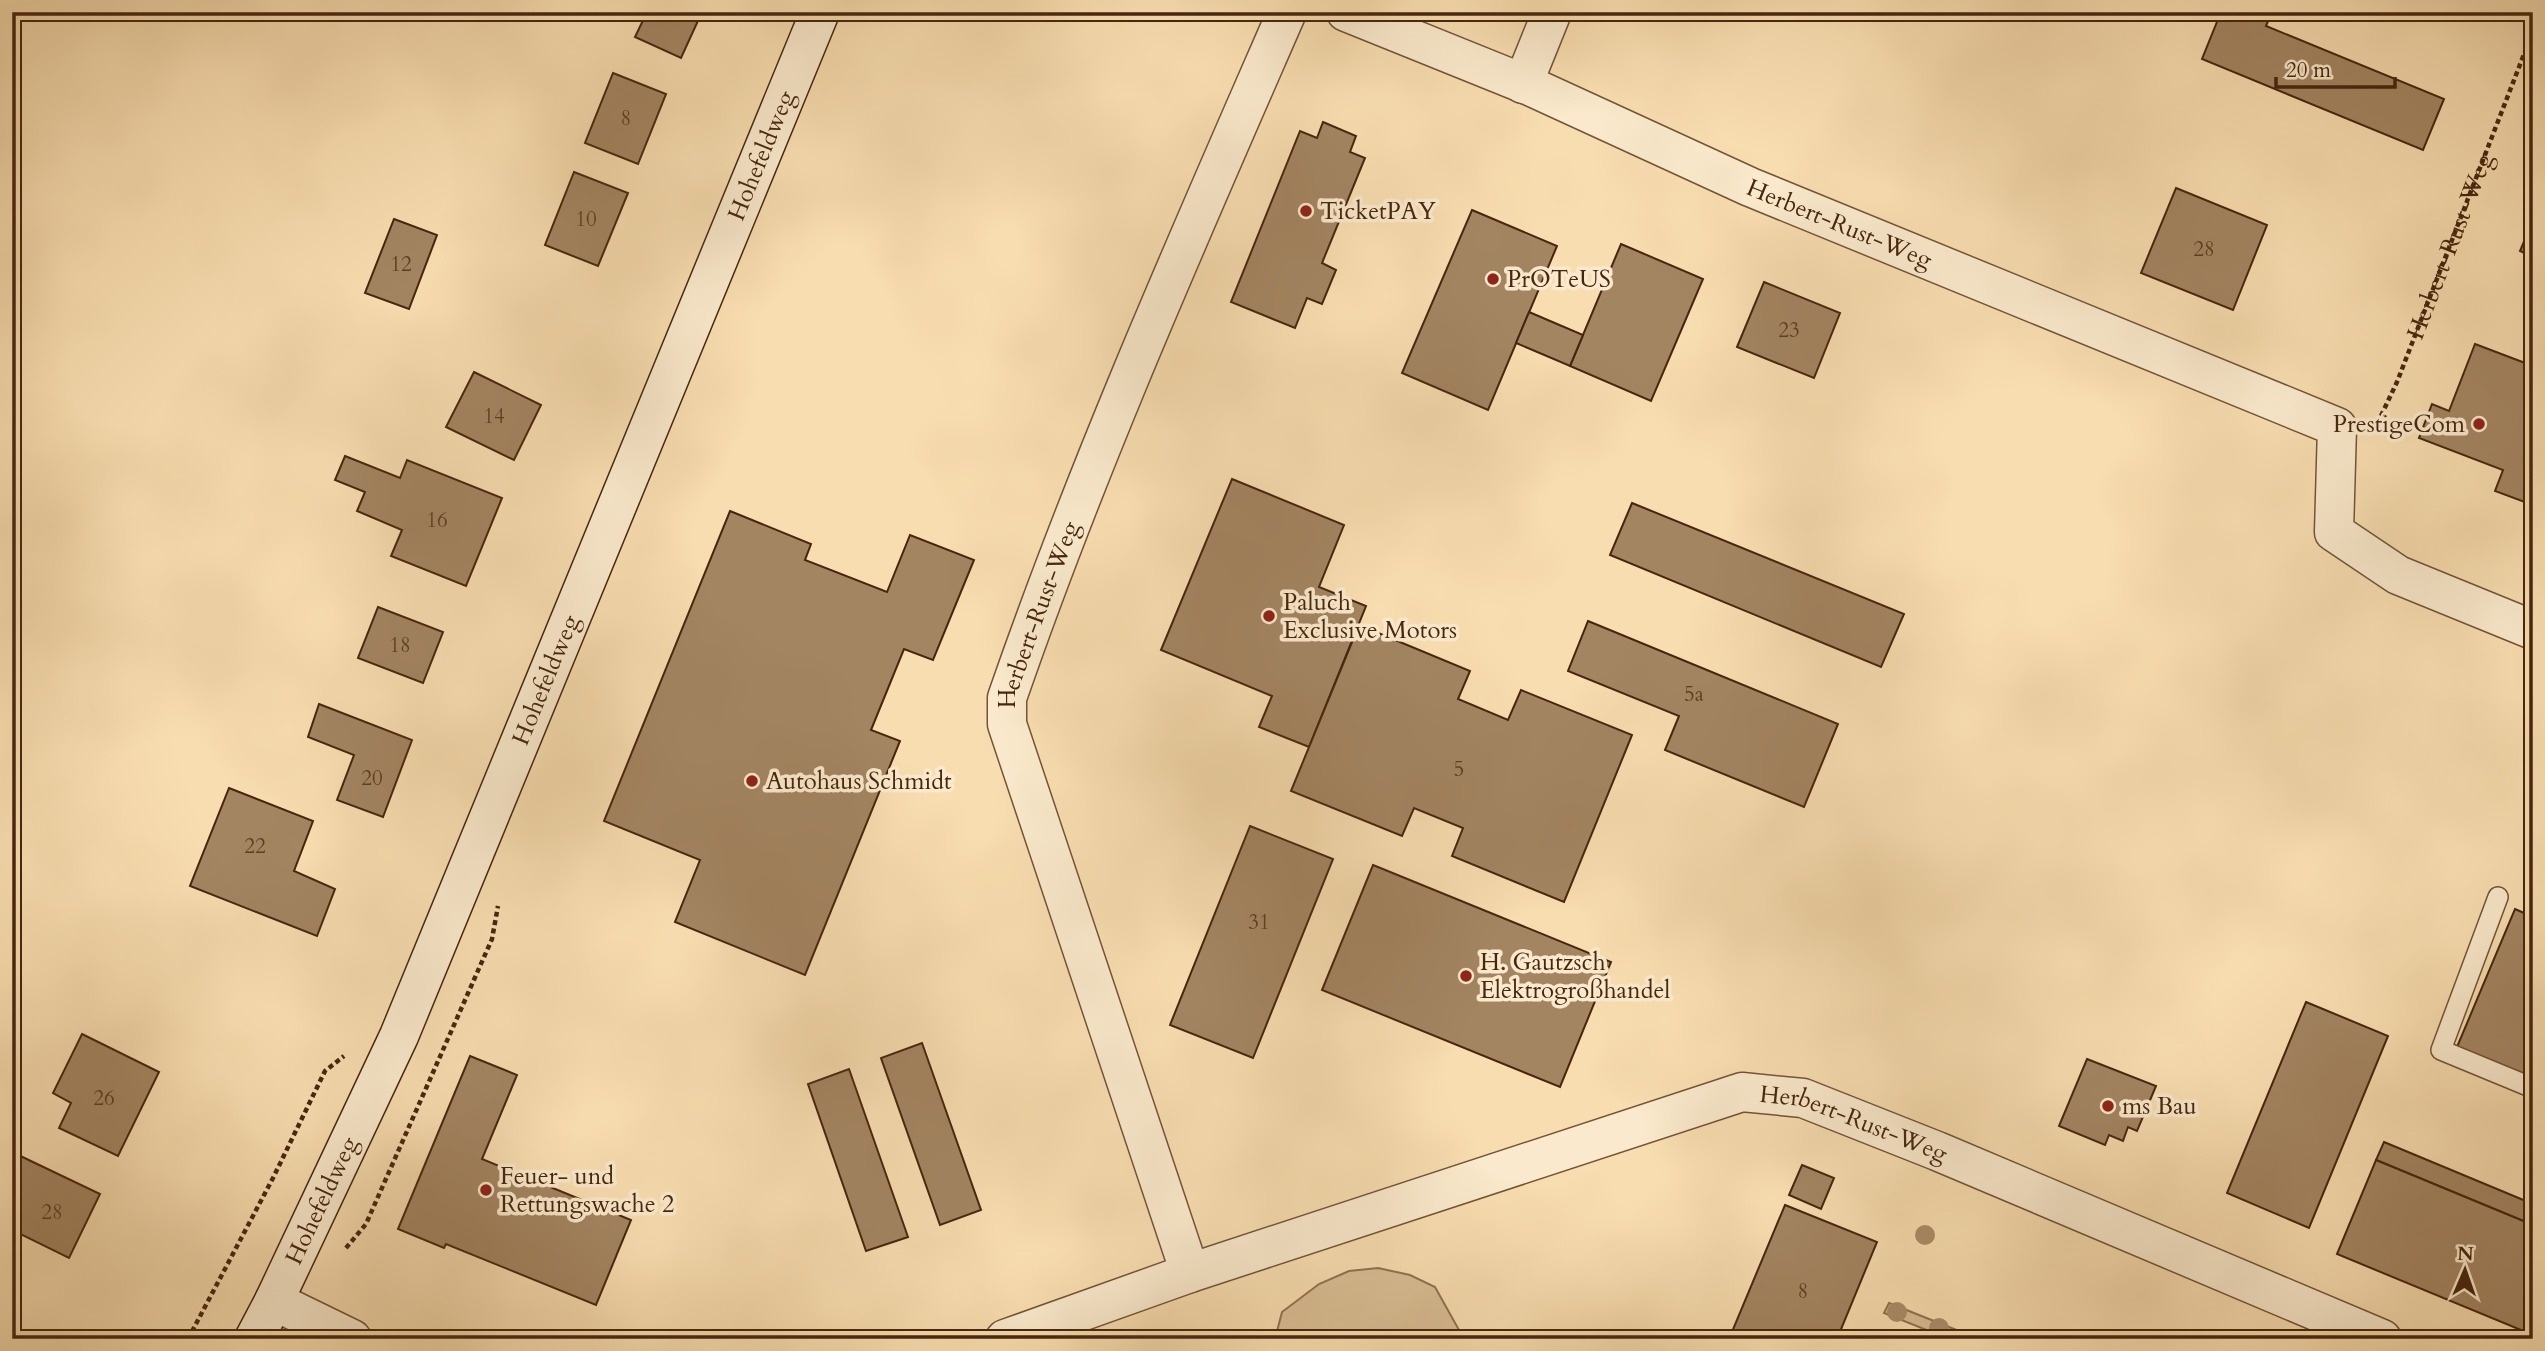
<svg xmlns="http://www.w3.org/2000/svg" width="2545" height="1351" viewBox="0 0 2545 1351" font-family="Cardo,serif">
<rect width="100%" height="100%" fill="#f8ddb0"/>
<filter id="stains"><feTurbulence type="fractalNoise" baseFrequency=".00286" numOctaves="4"/><feColorMatrix values="0 0 0 0 .2 0 0 0 0 .09 0 0 0 0 .02 0 0 0 .5 -.17"/></filter>
<radialGradient id="worn" r=".72"><stop offset=".6" stop-color="#630" stop-opacity="0"/><stop offset="1" stop-color="#630" stop-opacity=".3"/></radialGradient>
<g fill="#dabe94" stroke="#907251" stroke-width="2">
<polygon points="1378,1268 1410,1275 1435,1287 1464,1339 1275,1339 1282,1312 1319,1284 1349,1271"/>
<polygon points="1889,1303 1979,1339 1949,1339 1884,1313"/>
</g>
<g fill="#a38562" stroke="#46260e" stroke-width="2">
<polygon points="647,12 702,12 681,58 635,37"/>
<polygon points="2221,12 2272,12 2266,26 2444,99 2423,150 2202,59"/>
<polygon points="613,73 666,94 638,164 585,143"/>
<polygon points="1323,122 1356,136 1350,152 1365,158 1322,263 1336,270 1322,304 1307,298 1295,328 1231,302 1300,131 1317,138"/>
<polygon points="574,172 628,193 598,266 545,245"/>
<polygon points="2176,188 2267,225 2233,310 2141,273"/>
<polygon points="1472,210 1557,246 1488,410 1402,373"/>
<polygon points="394,219 437,235 409,309 365,293"/>
<polygon points="2533,220 2533,257 2520,251"/>
<polygon points="1621,244 1703,279 1651,401 1570,366"/>
<polygon points="1764,282 1840,313 1814,378 1737,347"/>
<polygon points="1529,312 1583,335 1570,366 1516,343"/>
<polygon points="2475,344 2533,366 2533,496 2530,504 2495,491 2503,470 2419,438 2432,404 2449,411"/>
<polygon points="474,372 541,405 514,460 446,427"/>
<polygon points="345,456 400,478 407,460 502,498 466,586 391,556 402,530 357,511 365,492 335,480"/>
<polygon points="1232,479 1344,525 1319,587 1366,606 1309,747 1259,727 1272,696 1161,650"/>
<polygon points="1632,503 1904,614 1881,667 1610,555"/>
<polygon points="730,511 811,544 805,560 887,592 910,535 974,560 933,660 904,649 871,730 900,741 805,975 675,922 700,860 604,821"/>
<polygon points="378,607 443,632 423,683 358,658"/>
<polygon points="1588,621 1838,724 1804,807 1665,750 1679,716 1568,671"/>
<polygon points="1359,625 1470,671 1458,699 1508,720 1521,690 1632,735 1564,902 1452,856 1463,828 1414,808 1402,836 1291,791"/>
<polygon points="319,704 412,740 383,817 337,800 354,755 308,737"/>
<polygon points="229,788 313,821 294,871 335,889 317,936 190,886"/>
<polygon points="1250,826 1333,859 1253,1058 1170,1025"/>
<polygon points="1373,865 1611,962 1560,1087 1322,990"/>
<polygon points="2515,909 2533,917 2533,1079 2457,1047"/>
<polygon points="2306,1002 2388,1036 2309,1228 2227,1193"/>
<polygon points="82,1034 159,1072 118,1156 59,1128 71,1103 53,1093"/>
<polygon points="922,1043 981,1210 940,1225 881,1058"/>
<polygon points="470,1056 517,1075 482,1159 631,1220 596,1305 446,1244 444,1248 398,1229"/>
<polygon points="2087,1059 2156,1086 2137,1131 2128,1127 2123,1141 2109,1135 2105,1145 2059,1126"/>
<polygon points="849,1069 908,1237 866,1251 808,1084"/>
<polygon points="2384,1142 2533,1204 2533,1225 2376,1160"/>
<polygon points="12,1152 100,1194 69,1258 12,1230"/>
<polygon points="2376,1160 2533,1225 2533,1335 2337,1254"/>
<polygon points="1802,1165 1834,1178 1821,1209 1789,1195"/>
<polygon points="1785,1205 1877,1242 1837,1339 1729,1339"/>
</g>
<g fill="none" stroke-linecap="round" stroke-linejoin="round">
<defs>
<polyline id="lane" points="2498,897 2441,1050 2533,1088"/>
<g id="street">
<path id="s2" d="M1346 12 1532 87 1750 187 2337 427 2334 532 2398 575 2533 630"/>
<polyline points="1523,84 1552,12"/>
<path id="s3" d="M1190 1273 1007 724V698C1088 464 1188 239 1287 12"/>
<polyline points="274,1301 352,1339"/>
<path id="s4" d="M1005 1339 1190 1273 1742 1092 1803 1098 1937 1151 2382 1339"/>
</g>
<g id="secondary">
<path id="s5" d="M254 1339 274 1301 399 1036 820 12"/>
</g>
</defs>
<use href="#lane" stroke="#725436" stroke-width="22"/>
<use href="#street" stroke="#725436" stroke-width="41"/>
<use href="#secondary" stroke="#46260e" stroke-width="41"/>
<g stroke="#46260e" stroke-width="4.5" stroke-dasharray="5 3.5" stroke-linecap="butt">
<path id="s1" d="M2375 420H2379L2397 382 2533 31"/>
<polyline points="346,1248 366,1224 492,939 498,906"/>
<polyline points="188,1339 273,1178 325,1071 344,1056"/>
</g>
<use href="#lane" stroke="#fae9cc" stroke-width="19"/>
<use href="#street" stroke="#fae9cc" stroke-width="38"/>
<use href="#secondary" stroke="#fae9cc" stroke-width="38"/>
</g>
<g fill="#aa8d6a">
<circle cx="1925" cy="1235" r="10"/>
<circle cx="1897" cy="1312" r="10"/>
<circle cx="1939" cy="1328" r="10"/>
</g>
<g fill="#8f2418" stroke="#fae9cc" stroke-width="2.5">
<circle cx="1306" cy="211" r="7"/>
<circle cx="1493" cy="279" r="7"/>
<circle cx="2479" cy="424" r="7"/>
<circle cx="1269" cy="616" r="7"/>
<circle cx="752" cy="781" r="7"/>
<circle cx="1466" cy="976" r="7"/>
<circle cx="2108" cy="1106" r="7"/>
<circle cx="486" cy="1190" r="7"/>
</g>
<g text-anchor="middle" dominant-baseline="central" stroke-width="7" stroke-linejoin="round" paint-order="stroke">
<g font-size="21" fill="#5d3e23">
<text x="626" y="118">8</text>
<text x="586" y="219">10</text>
<text x="2204" y="249">28</text>
<text x="401" y="264">12</text>
<text x="1789" y="330">23</text>
<text x="494" y="416">14</text>
<text x="437" y="520">16</text>
<text x="400" y="645">18</text>
<text x="1694" y="694">5a</text>
<text x="1459" y="769">5</text>
<text x="372" y="778">20</text>
<text x="255" y="846">22</text>
<text x="1259" y="922">31</text>
<text x="104" y="1098">26</text>
<text x="52" y="1212">28</text>
<text x="1803" y="1291">8</text>
</g>
<g font-size="24" fill="#46260e" stroke="#fae9cc">
<text stroke="none"><textPath href="#s5" startOffset="1288">Hohefeldweg</textPath></text>
<text stroke="none"><textPath href="#s2" startOffset="537">Herbert-Rust-Weg</textPath></text>
<text stroke="none"><textPath href="#s1" startOffset="192">Herbert-Rust-Weg</textPath></text>
<text stroke="none"><textPath href="#s3" startOffset="693">Herbert-Rust-Weg</textPath></text>
<text stroke="none"><textPath href="#s5" startOffset="721">Hohefeldweg</textPath></text>
<text stroke="none"><textPath href="#s4" startOffset="894">Herbert-Rust-Weg</textPath></text>
<text stroke="none"><textPath href="#s5" startOffset="154">Hohefeldweg</textPath></text>
</g>
<g font-size="24" fill="#46260e" stroke="#fae9cc" text-anchor="start">
<text x="1320" y="211">TicketPAY</text>
<text x="1507" y="279">PrOTeUS</text>
<text x="2465" y="424" text-anchor="end">PrestigeCom</text>
<text x="1283" y="602">Paluch<tspan x="1283" dy="28">Exclusive Motors</tspan></text>
<text x="766" y="781">Autohaus Schmidt</text>
<text x="1480" y="962">H. Gautzsch<tspan x="1480" dy="28">Elektrogroßhandel</tspan></text>
<text x="2122" y="1106">ms Bau</text>
<text x="500" y="1176">Feuer- und<tspan x="500" dy="28">Rettungswache 2</tspan></text>
</g>
</g>
<rect width="2545" height="1351" fill="none" stroke="#f8ddb0" stroke-width="42"/>
<rect x="14" y="14" width="2517" height="1323" fill="none" stroke="#46260e" stroke-width="3.5"/>
<rect x="21" y="21" width="2503" height="1309" fill="none" stroke="#46260e" stroke-width="2"/>
<g transform="translate(2465 1270) rotate(2)" stroke="#fae9cc" stroke-width="5" paint-order="stroke">
<path d="M0-5L12 26L0 18L-12 26Z" fill="#46260e"/>
<text y="-10" font-size="19" font-weight="bold" text-anchor="middle" fill="#46260e">N</text>
</g>
<path d="M2276 77v10h119v-10" fill="none" stroke="#46260e" stroke-width="3.5"/>
<text x="2286" y="77" font-size="21" fill="#46260e" stroke="#fae9cc" stroke-width="5" paint-order="stroke">20 m</text>
<rect width="100%" height="100%" filter="url(#stains)"/>
<rect width="100%" height="100%" fill="url(#worn)"/>
</svg>
